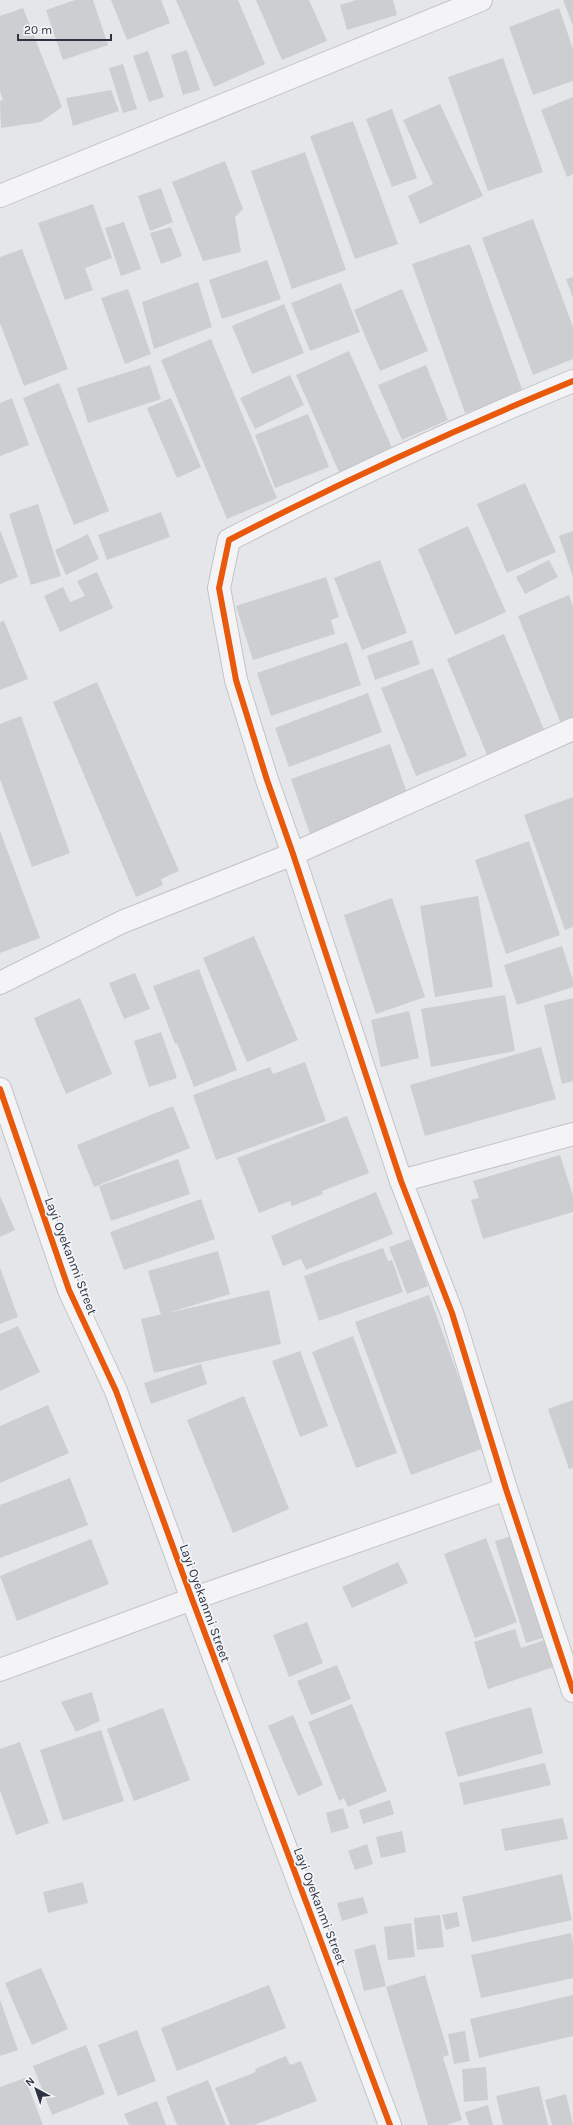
<svg xmlns="http://www.w3.org/2000/svg" width="573" height="2125" viewBox="0 0 573 2125" font-family="Karla,sans-serif">
<rect width="100%" height="100%" fill="#e4e6e9"/>
<g fill="#cdced1">
<polygon points="75,0 93,0 108,45 63,60 46,10"/>
<polygon points="111,0 161,0 170,23 127,40"/>
<polygon points="176,0 238,0 265,64 214,87"/>
<polygon points="256,0 309,0 327,41 282,60"/>
<polygon points="356,0 393,0 397,15 347,30 340,5"/>
<polygon points="563,0 573,0 573,26"/>
<polygon points="23,8 62,107 41,122 1,128 0,101 3,100 0,91 0,16"/>
<polygon points="559,8 573,49 573,81 533,95 509,27"/>
<polygon points="187,50 200,90 183,95 171,55"/>
<polygon points="148,51 164,97 149,102 133,56"/>
<polygon points="503,58 543,172 488,191 448,77"/>
<polygon points="123,64 137,109 123,113 109,68"/>
<polygon points="111,90 119,111 73,126 66,98"/>
<polygon points="573,97 573,174 567,177 541,110"/>
<polygon points="440,104 483,196 420,224 408,196 433,184 403,120"/>
<polygon points="392,109 417,178 392,187 366,119"/>
<polygon points="353,121 398,244 355,259 310,136"/>
<polygon points="305,152 346,270 292,289 251,171"/>
<polygon points="225,161 243,209 235,217 241,252 203,261 172,182"/>
<polygon points="161,188 173,222 150,231 138,196"/>
<polygon points="93,204 112,258 85,268 93,290 65,300 38,223"/>
<polygon points="533,219 573,327 573,359 533,375 482,238"/>
<polygon points="124,222 141,269 121,276 105,228"/>
<polygon points="171,227 182,256 161,264 150,233"/>
<polygon points="470,244 523,392 465,413 412,264"/>
<polygon points="22,249 68,369 24,386 0,323 0,257"/>
<polygon points="267,260 281,299 222,319 209,280"/>
<polygon points="573,277 573,298 566,279"/>
<polygon points="198,282 212,327 154,349 142,302"/>
<polygon points="341,283 360,332 310,351 291,303"/>
<polygon points="128,289 151,354 125,364 101,298"/>
<polygon points="402,289 428,351 380,371 354,310"/>
<polygon points="284,304 304,353 252,374 232,326"/>
<polygon points="211,339 277,498 227,519 161,360"/>
<polygon points="349,351 393,450 340,474 296,375"/>
<polygon points="150,365 161,399 88,423 77,388"/>
<polygon points="426,365 448,420 402,440 378,385"/>
<polygon points="290,375 304,405 255,429 240,398"/>
<polygon points="59,383 109,511 74,525 23,398"/>
<polygon points="12,398 29,445 0,456 0,403"/>
<polygon points="171,398 201,467 177,478 147,408"/>
<polygon points="308,414 329,467 275,488 255,435"/>
<polygon points="525,483 556,552 507,573 477,504"/>
<polygon points="38,504 61,576 31,585 9,514"/>
<polygon points="161,512 170,537 107,560 98,535"/>
<polygon points="468,526 506,612 455,635 418,549"/>
<polygon points="0,530 18,577 0,584"/>
<polygon points="573,531 573,577 559,536"/>
<polygon points="88,534 99,559 66,575 55,550"/>
<polygon points="380,560 407,633 362,650 334,578"/>
<polygon points="549,560 558,577 525,594 516,577"/>
<polygon points="97,572 113,608 60,632 44,596 63,587 70,602 85,596 77,581"/>
<polygon points="326,577 339,617 331,620 335,634 253,660 236,606"/>
<polygon points="569,595 573,607 573,719 561,724 518,616"/>
<polygon points="4,621 28,679 0,690 0,622"/>
<polygon points="504,634 545,732 488,757 447,659"/>
<polygon points="412,640 420,664 375,680 367,656"/>
<polygon points="347,642 361,685 271,716 257,673"/>
<polygon points="433,668 467,756 416,776 381,688"/>
<polygon points="97,682 179,871 161,879 163,885 136,897 53,702"/>
<polygon points="368,693 382,732 289,767 275,728"/>
<polygon points="21,716 70,853 32,867 0,779 0,724"/>
<polygon points="390,744 409,799 310,834 291,779"/>
<polygon points="573,797 573,927 565,930 524,815"/>
<polygon points="0,831 40,938 0,953"/>
<polygon points="529,841 560,935 506,954 475,860"/>
<polygon points="478,896 493,987 435,997 420,906"/>
<polygon points="392,898 425,997 376,1014 344,915"/>
<polygon points="254,936 298,1040 247,1062 203,958"/>
<polygon points="562,946 573,980 573,987 517,1005 504,965"/>
<polygon points="199,969 237,1070 194,1087 177,1043 175,1044 153,986"/>
<polygon points="135,973 150,1009 124,1019 109,983"/>
<polygon points="505,995 515,1051 431,1067 421,1009"/>
<polygon points="80,998 112,1074 66,1094 34,1018"/>
<polygon points="573,998 573,1081 562,1084 544,1005"/>
<polygon points="409,1011 419,1058 381,1067 371,1020"/>
<polygon points="161,1032 177,1078 149,1087 134,1041"/>
<polygon points="541,1047 556,1099 425,1136 410,1085"/>
<polygon points="305,1062 326,1121 216,1160 193,1095 270,1067 273,1074"/>
<polygon points="173,1106 190,1148 94,1187 77,1145"/>
<polygon points="347,1116 369,1173 322,1191 323,1194 292,1206 290,1201 259,1213 237,1158"/>
<polygon points="560,1155 573,1196 573,1212 483,1239 471,1200 479,1198 473,1181"/>
<polygon points="178,1159 190,1194 111,1221 99,1186"/>
<polygon points="376,1192 393,1234 306,1270 301,1259 283,1266 271,1236"/>
<polygon points="0,1196 15,1230 0,1237"/>
<polygon points="201,1199 215,1239 124,1270 110,1232"/>
<polygon points="411,1239 428,1286 407,1294 389,1247"/>
<polygon points="383,1248 388,1261 392,1260 403,1292 319,1321 304,1276"/>
<polygon points="218,1251 230,1294 161,1315 148,1271"/>
<polygon points="0,1268 18,1317 0,1324"/>
<polygon points="269,1290 281,1344 154,1373 141,1319"/>
<polygon points="429,1295 484,1448 411,1475 355,1322"/>
<polygon points="18,1326 40,1372 0,1391 0,1334"/>
<polygon points="353,1336 397,1453 356,1468 312,1352"/>
<polygon points="300,1351 328,1426 300,1437 272,1361"/>
<polygon points="201,1364 207,1384 151,1404 144,1383"/>
<polygon points="244,1396 289,1509 233,1533 187,1420"/>
<polygon points="573,1400 573,1468 569,1469 548,1409"/>
<polygon points="48,1405 69,1453 0,1483 0,1426"/>
<polygon points="70,1478 88,1525 0,1558 0,1505"/>
<polygon points="512,1536 543,1638 526,1643 495,1541"/>
<polygon points="486,1538 517,1622 475,1638 444,1554"/>
<polygon points="91,1539 109,1584 17,1621 0,1576"/>
<polygon points="398,1562 408,1583 352,1608 342,1587"/>
<polygon points="307,1622 323,1663 289,1677 273,1635"/>
<polygon points="515,1629 521,1648 545,1640 554,1667 488,1689 474,1642"/>
<polygon points="337,1665 351,1699 311,1715 297,1681"/>
<polygon points="92,1692 100,1721 76,1732 61,1702"/>
<polygon points="352,1704 387,1791 348,1807 344,1798 339,1801 308,1722"/>
<polygon points="531,1707 543,1753 458,1777 445,1732"/>
<polygon points="163,1708 190,1780 134,1801 107,1729"/>
<polygon points="293,1715 323,1785 298,1796 268,1726"/>
<polygon points="101,1730 124,1801 63,1821 40,1750"/>
<polygon points="20,1742 49,1823 16,1835 0,1790 0,1749"/>
<polygon points="545,1763 551,1785 464,1805 459,1783"/>
<polygon points="390,1800 394,1814 363,1824 359,1810"/>
<polygon points="343,1808 349,1828 331,1833 326,1813"/>
<polygon points="563,1818 568,1839 505,1851 501,1829"/>
<polygon points="402,1831 406,1852 381,1858 376,1837"/>
<polygon points="367,1844 373,1864 355,1870 348,1851"/>
<polygon points="562,1874 572,1920 472,1942 462,1897"/>
<polygon points="83,1882 88,1903 48,1913 43,1892"/>
<polygon points="363,1897 368,1913 342,1921 337,1903"/>
<polygon points="457,1912 460,1926 446,1930 442,1915"/>
<polygon points="440,1915 444,1947 417,1950 414,1918"/>
<polygon points="411,1923 415,1957 388,1960 384,1927"/>
<polygon points="571,1933 573,1943 573,1978 481,1998 471,1955"/>
<polygon points="375,1944 386,1986 364,1991 354,1950"/>
<polygon points="41,1968 68,2029 32,2045 5,1983"/>
<polygon points="425,1975 449,2055 443,2057 462,2120 447,2125 428,2125 386,1987"/>
<polygon points="269,1985 286,2028 177,2071 161,2028"/>
<polygon points="573,1995 573,2036 479,2058 470,2019"/>
<polygon points="0,2000 18,2050 0,2056"/>
<polygon points="137,2030 156,2081 118,2096 98,2045"/>
<polygon points="465,2031 470,2061 454,2064 448,2034"/>
<polygon points="86,2045 105,2094 52,2115 33,2066"/>
<polygon points="286,2056 290,2065 301,2061 317,2101 254,2125 230,2125 215,2088 256,2072 255,2069"/>
<polygon points="486,2067 488,2100 464,2102 462,2069"/>
<polygon points="25,2078 43,2125 0,2125 0,2087"/>
<polygon points="208,2080 226,2125 177,2125 166,2097"/>
<polygon points="539,2086 548,2125 503,2125 496,2096"/>
<polygon points="566,2094 573,2125 552,2125 545,2100"/>
<polygon points="157,2101 166,2125 129,2125 124,2114"/>
<polygon points="488,2105 493,2125 469,2125 465,2112"/>
</g>
<g fill="none" stroke-linecap="round" stroke-linejoin="round">
<defs>
<g id="minor">
<polyline points="0,196 481,0"/>
<path d="M573 381C456 429 341 482 229 540L219 588 236 680 267 780 293 854 401 1181 452 1313 506 1489 573 1691"/>
<polyline points="0,983 122,922 293,854 573,729"/>
<polyline points="0,1089 69,1290 116,1391 192,1599 390,2125"/>
<polyline points="401,1181 573,1134"/>
<polyline points="0,1670 192,1599 506,1489"/>
</g>
</defs>
<use href="#minor" stroke="#c2c4c7" stroke-width="24"/>
<use href="#minor" stroke="#f4f4f6" stroke-width="22"/>
<defs>
<g id="cycleway">
<path d="M573 381C456 429 341 482 229 540L219 588 236 680 267 780 293 854 401 1181 452 1313 506 1489 573 1691"/>
<polyline points="0,1089 69,1290 116,1391 192,1599 390,2125"/>
</g>
</defs>
<use href="#cycleway" stroke="#f3f5f8" stroke-width="8"/>
<use href="#cycleway" stroke="#e8590c" stroke-width="6"/>
</g>
<g text-anchor="middle" dominant-baseline="central" stroke-width="3.5" stroke-linejoin="round" paint-order="stroke">
<g font-size="13" fill="#2c3341" stroke="#f3f5f8">
<text transform="translate(71 1256) rotate(69)">Layi Oyekanmi Street</text>
<text transform="translate(205 1603) rotate(70)">Layi Oyekanmi Street</text>
<text transform="translate(320 1906) rotate(69)">Layi Oyekanmi Street</text>
</g>
</g>
<g transform="translate(36 2089) rotate(320)" stroke="#f3f5f8" stroke-width="3" paint-order="stroke">
<path d="M0-3L7 15L0 10L-7 15Z" fill="#2c3341"/>
<text y="-6" font-size="11" font-weight="bold" text-anchor="middle" fill="#2c3341">N</text>
</g>
<path d="M18 34v6h93v-6" fill="none" stroke="#2c3341" stroke-width="2"/>
<text x="24" y="34" font-size="12" fill="#2c3341" stroke="#f3f5f8" stroke-width="3" paint-order="stroke">20 m</text>
</svg>
